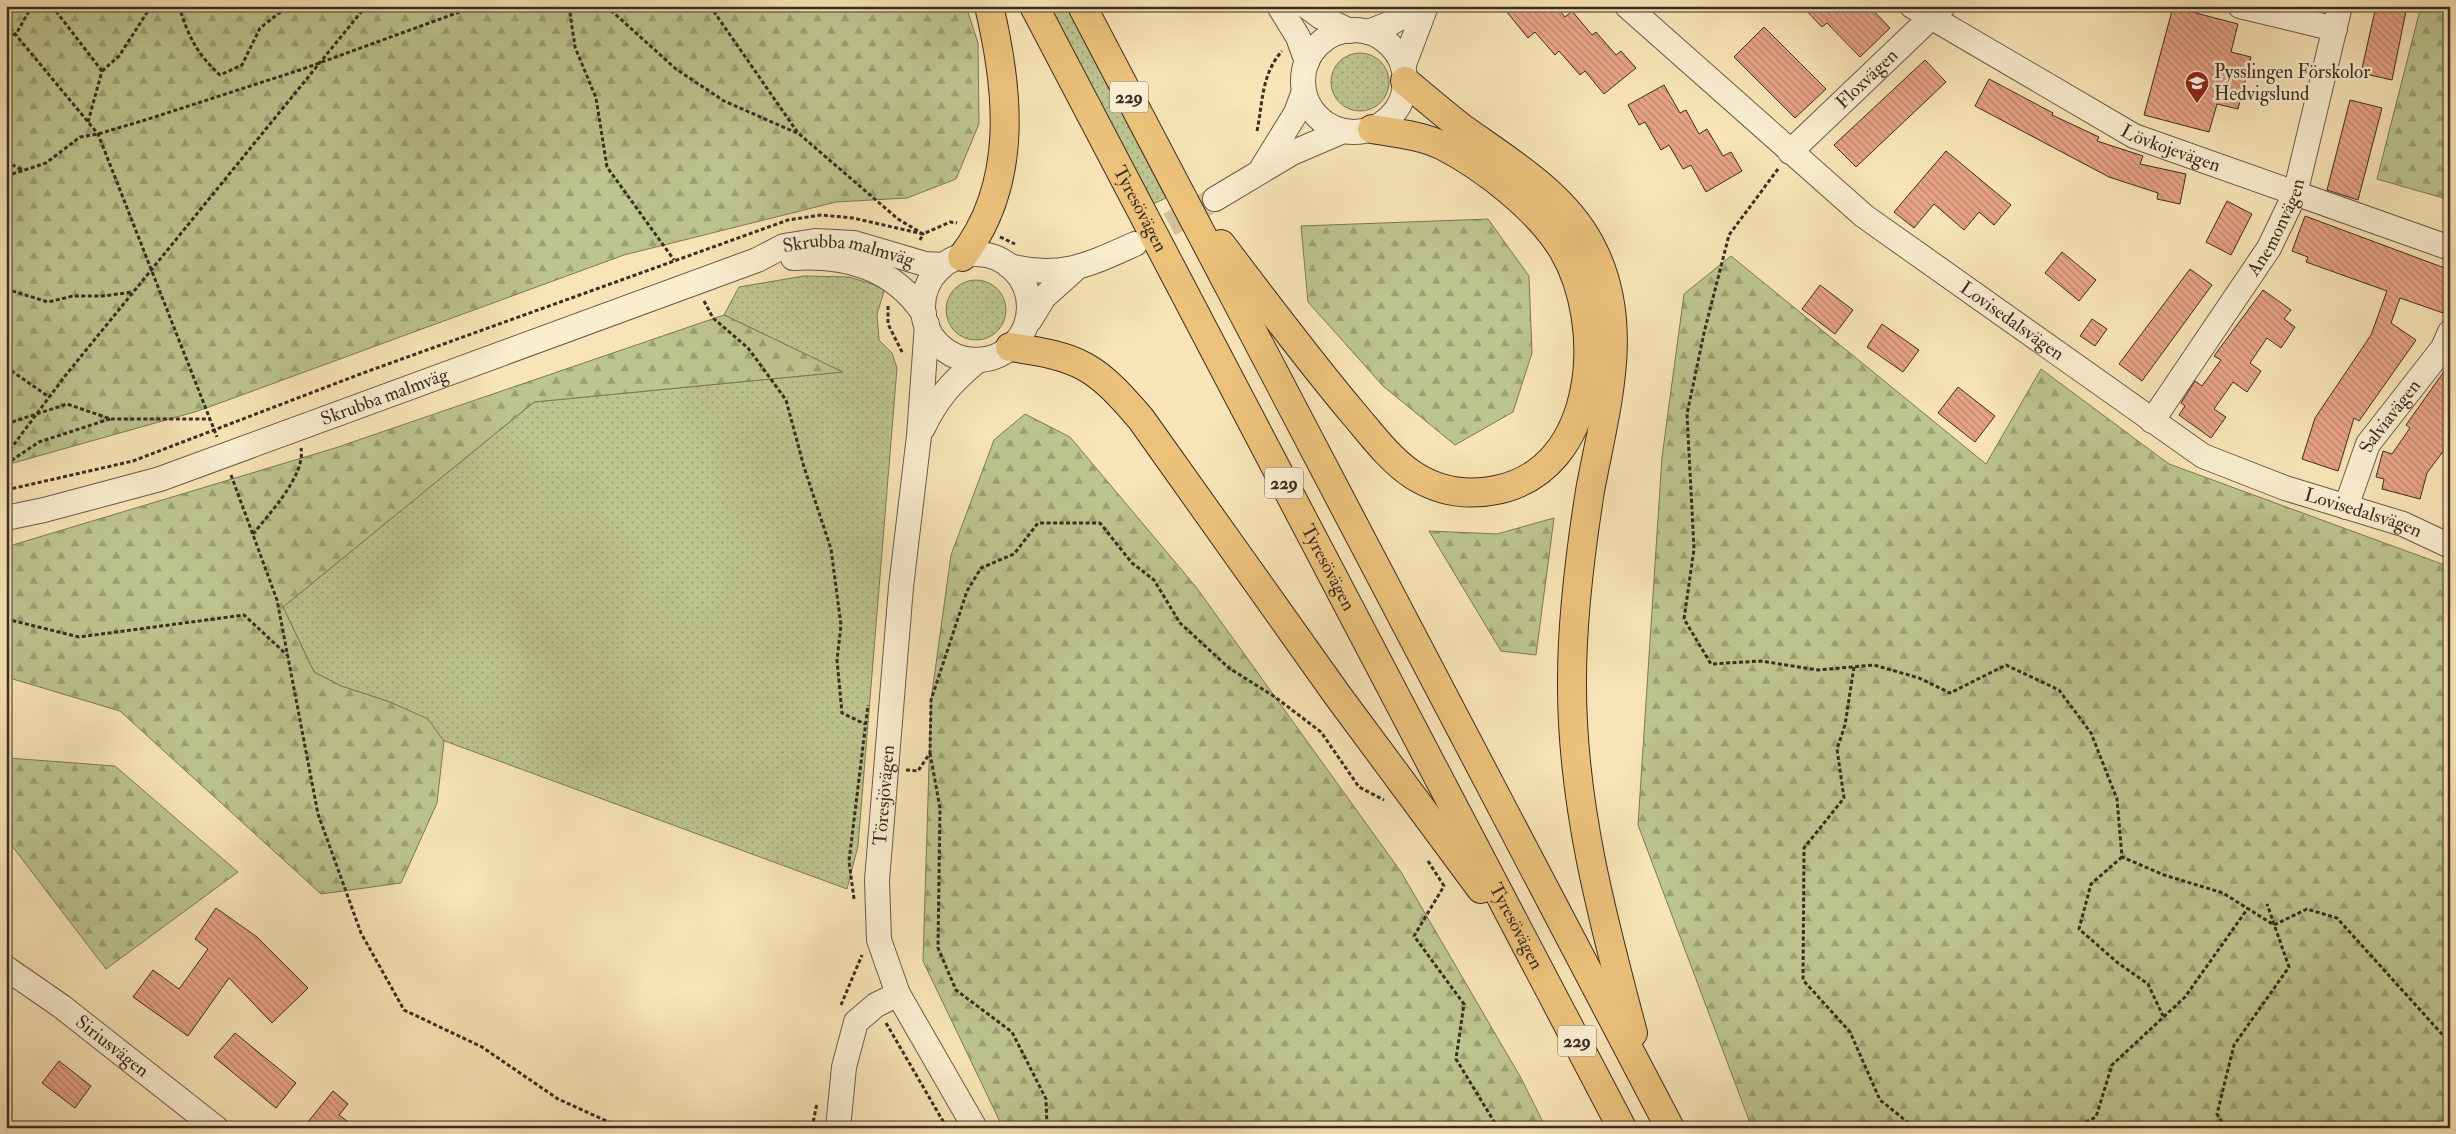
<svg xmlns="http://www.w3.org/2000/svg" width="2456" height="1134" viewBox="0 0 2456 1134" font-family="'IM FELL Double Pica',serif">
<defs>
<pattern id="grass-dots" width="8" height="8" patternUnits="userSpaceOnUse" patternTransform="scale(1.25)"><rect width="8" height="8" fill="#bcc48f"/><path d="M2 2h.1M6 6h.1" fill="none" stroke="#9aa074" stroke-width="1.8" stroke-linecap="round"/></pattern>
<pattern id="forest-firs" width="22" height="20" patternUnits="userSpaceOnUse" patternTransform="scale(1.25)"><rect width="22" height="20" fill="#bcc48f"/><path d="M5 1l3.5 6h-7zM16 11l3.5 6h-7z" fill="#9aa074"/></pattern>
<pattern id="building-back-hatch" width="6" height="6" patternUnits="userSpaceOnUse" patternTransform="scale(1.25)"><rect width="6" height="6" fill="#e8a387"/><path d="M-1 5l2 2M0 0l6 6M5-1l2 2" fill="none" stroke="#bd856e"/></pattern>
</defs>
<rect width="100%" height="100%" fill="#f8e4b6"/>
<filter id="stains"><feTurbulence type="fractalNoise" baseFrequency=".004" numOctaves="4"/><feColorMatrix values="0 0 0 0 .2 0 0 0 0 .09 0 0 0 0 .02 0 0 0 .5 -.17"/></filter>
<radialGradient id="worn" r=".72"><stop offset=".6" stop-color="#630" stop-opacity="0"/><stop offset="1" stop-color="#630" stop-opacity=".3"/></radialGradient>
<g fill="url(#grass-dots)" stroke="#7b7859">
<polygon points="1050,6 1066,6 1166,198 1153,204"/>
<circle cx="1360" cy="82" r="29"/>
<polygon points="804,276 849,277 885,288 877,314 879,340 892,353 897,368 858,846 847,889 442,740 390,702 341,686 314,672 283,607 534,402 842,372 724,315 739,287"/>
<circle cx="976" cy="310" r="30"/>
</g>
<g fill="url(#forest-firs)" stroke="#7b7859">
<polygon points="6,6 966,6 978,43 979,124 956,179 907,198 836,202 624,255 198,411 6,465"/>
<polygon points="2421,6 2450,6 2450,200 2377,179"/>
<polygon points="1488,219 1529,276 1532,353 1513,412 1455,445 1383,386 1308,302 1301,226"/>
<polygon points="1731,256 1986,464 2041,369 2169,464 2450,567 2450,1128 1752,1128 1638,825 1662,457 1684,294"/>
<polygon points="724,315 843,372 534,402 283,607 314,672 341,686 390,702 428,719 444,741 437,803 401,883 321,894 120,711 6,677 6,547 335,448"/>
<polygon points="1025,414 1070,437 1196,587 1401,872 1521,1078 1546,1128 1003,1128 923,961 931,700 951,555 994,440"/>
<polygon points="1554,518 1536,655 1501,651 1429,531 1497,534"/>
<polygon points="8,758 115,766 238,872 106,969 6,838"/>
</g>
<g fill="url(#building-back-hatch)" stroke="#3a2d23">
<polygon points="1502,6 1556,6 1565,17 1572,11 1592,35 1596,32 1616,55 1621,51 1636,68 1604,94 1585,71 1580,75 1559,51 1555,55 1535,32 1528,38"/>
<polygon points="1802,6 1869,6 1890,28 1860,57 1827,23 1822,27"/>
<polygon points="2376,6 2407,6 2392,80 2361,73"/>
<polygon points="2173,7 2238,24 2231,52 2251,57 2238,109 2217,104 2209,132 2144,115"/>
<polygon points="1764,27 1826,89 1795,118 1734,57"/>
<polygon points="1925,60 1946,82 1856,167 1834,145"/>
<polygon points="1989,79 2053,113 2052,115 2099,137 2097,141 2143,156 2140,164 2186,174 2180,204 2157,199 2158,193 2109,177 1975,106"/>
<polygon points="1664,85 1680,113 1686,110 1699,134 1707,129 1723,156 1731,152 1742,171 1706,192 1691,165 1683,169 1669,145 1661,150 1645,122 1639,125 1628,105"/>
<polygon points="2350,100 2382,108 2358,200 2327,190"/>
<polygon points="1946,151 2011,205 1994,225 1979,212 1964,230 1934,204 1914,228 1894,212"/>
<polygon points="2227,201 2252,214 2231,255 2206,242"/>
<polygon points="2305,216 2450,270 2450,293 2443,313 2400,298 2391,323 2416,340 2359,421 2354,418 2338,471 2302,459 2315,418 2371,335 2387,291 2306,262 2308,257 2292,251"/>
<polygon points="2062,252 2096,280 2079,301 2045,273"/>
<polygon points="2190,269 2212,285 2142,381 2119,364"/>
<polygon points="1820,285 1853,310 1835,334 1802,309"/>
<polygon points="2263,290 2291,310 2284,319 2295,327 2281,348 2267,338 2250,363 2261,371 2247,392 2233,382 2214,409 2226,417 2211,438 2179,415 2185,406 2181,403 2195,381 2202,386 2221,360 2214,356"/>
<polygon points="2092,319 2107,329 2095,346 2080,336"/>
<polygon points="1882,324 1919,350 1903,372 1867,347"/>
<polygon points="2450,363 2450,442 2427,473 2420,499 2382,489 2384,479 2376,477 2383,451 2392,454 2410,428 2406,425"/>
<polygon points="1958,387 1995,416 1975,442 1938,413"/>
<polygon points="216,908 257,937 308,988 272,1023 229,978 188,1036 133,997 153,970 179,989 208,949 195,939"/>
<polygon points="235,1033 296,1083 276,1108 214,1057"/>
<polygon points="59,1061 91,1086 75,1108 42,1083"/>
<polygon points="333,1091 348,1104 339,1115 356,1128 303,1128"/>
</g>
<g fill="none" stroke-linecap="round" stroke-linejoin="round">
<polyline stroke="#d2bf99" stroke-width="24" stroke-dasharray="24 12" stroke-linecap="butt" points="1138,242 1215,199"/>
<defs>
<g id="minor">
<polyline points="1279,6 1298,37 1307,62"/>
<polyline points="1306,6 1321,17 1350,31"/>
<path id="s1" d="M1627 6 1864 216 2203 456 2285 488 2403 524 2450 546"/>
<path id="s2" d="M1912 6 2134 136 2450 248"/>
<polyline points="2240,6 2335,29"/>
<circle cx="1354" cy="81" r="51"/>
<polyline points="1368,32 1391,23 1421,6"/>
<polyline points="1403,67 1426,6"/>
<path id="s3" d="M1790 152 1943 6"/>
<polyline points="1262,168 1296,113 1304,91"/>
<polyline points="1215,199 1292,153 1341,132"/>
<circle cx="976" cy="307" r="53"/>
<path d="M793 258C846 255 893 267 924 314"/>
<path d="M1009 266C1061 279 1088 265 1135 244"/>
<polyline points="1030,320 1044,297 1074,270"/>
<path id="s4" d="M2152 421 2269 248 2295 194 2340 6"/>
<path d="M923 428C937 398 953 381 977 361"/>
<path id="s5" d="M2346 507 2368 444 2443 348 2450 332"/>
<path id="s6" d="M6 518 44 510 160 479 757 260 784 246 815 241 854 243 925 264 943 265"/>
<path id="s7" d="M6 968 61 1006 216 1128"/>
<polyline points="898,994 975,1128"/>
<path id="s8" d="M838 1128 844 1067 856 1022 876 1005 898 994 879 940 877 880 901 587 919 436 927 324"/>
</g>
<g id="highway">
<path id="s9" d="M1034 6 1622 1128"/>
<polyline points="1082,6 1670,1128"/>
<path d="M1405 81C1424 97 1443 113 1462 128 1508 161 1563 193 1590 244 1633 323 1605 409 1590 491 1580 554 1572 617 1572 680 1571 801 1602 917 1633 1033"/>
<path d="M1221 244C1264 301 1307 358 1353 413 1372 435 1389 459 1413 475 1438 491 1467 496 1496 490 1599 470 1607 324 1563 250 1539 210 1484 167 1443 146 1421 135 1396 133 1372 129"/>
<path d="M962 257C1019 184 1009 90 989 6"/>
<path d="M1010 347C1080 357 1095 365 1141 419L1338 696 1481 889"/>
</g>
</defs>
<use href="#minor" stroke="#6a5b48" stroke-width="26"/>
<use href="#highway" stroke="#3a2d23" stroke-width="30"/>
<g stroke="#3a2d23" stroke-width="3" stroke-dasharray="4 2.5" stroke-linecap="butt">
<polyline points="52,6 102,71"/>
<path d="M179 6C188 36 197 54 220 75L242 65 260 28 288 6"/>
<polyline points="569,6 575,47 596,98 607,167 674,260"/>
<polyline points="606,6 676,69 724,101 797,133"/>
<polyline points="710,6 798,133 898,219 923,234 920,240"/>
<polyline points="6,23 98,134 217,437"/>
<polyline points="6,36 16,34 32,6"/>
<polyline points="102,71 119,56 148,11 159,6"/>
<polyline points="88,122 102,71"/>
<path d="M1257 131C1263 102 1261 75 1282 51"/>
<polyline points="6,162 23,170"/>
<polyline points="1778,169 1729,235 1704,333 1687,414 1694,549 1684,619 1711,664 1761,661 1818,670 1874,665 1919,678 1950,693 2006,665 2059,690 2091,733 2117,799 2122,857 2164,875 2223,893 2274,925 2307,909 2337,918 2450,1043"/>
<polyline points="6,176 46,163 80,137 98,134 145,120 300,70 476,6"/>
<polyline points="1000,237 1015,244"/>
<polyline points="6,289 48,302 73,296 103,296 133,292"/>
<polyline points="704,301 713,318 748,348 786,400 804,467 831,549 841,625 837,660 842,713 865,724"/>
<polyline points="888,306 888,324 903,354"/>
<polyline points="6,367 49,397"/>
<polyline points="6,424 67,404 111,419 210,419"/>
<polyline points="6,455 65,376 366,6"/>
<polyline points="6,464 39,442 110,419"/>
<polyline points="231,475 277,600 318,814 361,933 404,1010 482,1047 558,1099 622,1128"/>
<polyline points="6,490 133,461 363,373 788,220 821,215 853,218 923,234 950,222 957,223"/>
<path d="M253 534C269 514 306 475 301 448"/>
<polyline points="6,619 79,637 244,615 287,655"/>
<polyline points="1854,667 1845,725 1837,749 1844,798 1804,848 1803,980 1850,1032 1880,1100 1915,1128"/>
<polyline points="930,753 940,808 938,948 956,990 1012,1032 1046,1099 1047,1128"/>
<polyline points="906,770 918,771 930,753 931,700 967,591 981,568 1014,554 1038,523 1100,523 1132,563 1154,580 1180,623 1229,668 1275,697 1321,732 1359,787 1384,800"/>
<polyline points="2122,857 2091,884 2079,929 2118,963 2148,984 2163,1016"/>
<polyline points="1428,861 1444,886 1414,936 1464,1004 1456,1059 1498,1128"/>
<polyline points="854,899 849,861 868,705"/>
<polyline points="841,1005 862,955"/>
<polyline points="886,1023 947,1128"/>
<polyline points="812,1128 817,1103"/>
<polyline points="2074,1128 2096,1117 2112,1065 2185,997 2248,908"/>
<polyline points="2225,1128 2217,1114 2234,1045 2289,967 2267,904"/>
</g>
<use href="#minor" stroke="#faedd0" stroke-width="24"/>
<use href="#highway" stroke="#ecc27b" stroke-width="28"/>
</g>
<defs>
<symbol id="school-pin" viewBox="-11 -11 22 30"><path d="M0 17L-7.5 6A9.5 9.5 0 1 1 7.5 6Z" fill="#8f2418" stroke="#faedd0"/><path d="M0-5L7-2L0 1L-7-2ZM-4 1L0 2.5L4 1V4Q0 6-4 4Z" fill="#fff"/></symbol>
</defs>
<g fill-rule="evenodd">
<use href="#school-pin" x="2183" y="69" width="28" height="38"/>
</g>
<g text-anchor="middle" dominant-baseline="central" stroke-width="5" stroke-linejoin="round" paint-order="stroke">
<g fill="#faedd0" stroke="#746757" stroke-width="1">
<rect x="1110" y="81.5" width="38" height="31" rx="4"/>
<rect x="1265" y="467.5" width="38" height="31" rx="4"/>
<rect x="1558" y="1025.5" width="38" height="31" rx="4"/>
</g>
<g font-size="18" font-weight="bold" fill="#3a2d23">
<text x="1129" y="97">229</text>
<text x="1284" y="483">229</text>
<text x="1577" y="1041">229</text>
</g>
<g font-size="19" fill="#3a2d23" stroke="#faedd0" text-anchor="start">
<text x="2214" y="72">Pysslingen Förskolor<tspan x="2214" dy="22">Hedvigslund</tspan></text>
</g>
<g font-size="19" fill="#3a2d23" stroke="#faedd0">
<text stroke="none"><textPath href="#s3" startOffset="106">Floxvägen</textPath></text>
<text stroke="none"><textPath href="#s2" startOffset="296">Lövkojevägen</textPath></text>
<text stroke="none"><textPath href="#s9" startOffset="229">Tyresövägen</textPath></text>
<text stroke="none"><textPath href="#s4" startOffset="231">Anemonvägen</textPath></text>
<text stroke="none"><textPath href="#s6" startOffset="891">Skrubba malmväg</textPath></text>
<text stroke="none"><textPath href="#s1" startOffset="498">Lovisedalsvägen</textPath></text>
<text stroke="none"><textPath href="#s6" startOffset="398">Skrubba malmväg</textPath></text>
<text stroke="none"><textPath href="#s5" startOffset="102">Salviavägen</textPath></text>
<text stroke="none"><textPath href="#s1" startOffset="902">Lovisedalsvägen</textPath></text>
<text stroke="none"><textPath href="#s9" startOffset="634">Tyresövägen</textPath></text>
<text stroke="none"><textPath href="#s8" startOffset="361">Töresjövägen</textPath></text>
<text stroke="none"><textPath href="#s9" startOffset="1039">Tyresövägen</textPath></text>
<text stroke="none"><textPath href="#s7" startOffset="132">Siriusvägen</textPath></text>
</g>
</g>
<rect width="2456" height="1134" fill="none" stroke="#f8e4b6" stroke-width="25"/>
<rect x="8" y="8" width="2441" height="1119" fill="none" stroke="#3a2d23" stroke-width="2.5"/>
<rect x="12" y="12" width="2431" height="1109" fill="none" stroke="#3a2d23"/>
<rect width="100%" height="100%" filter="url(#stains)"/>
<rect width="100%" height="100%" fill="url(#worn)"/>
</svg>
